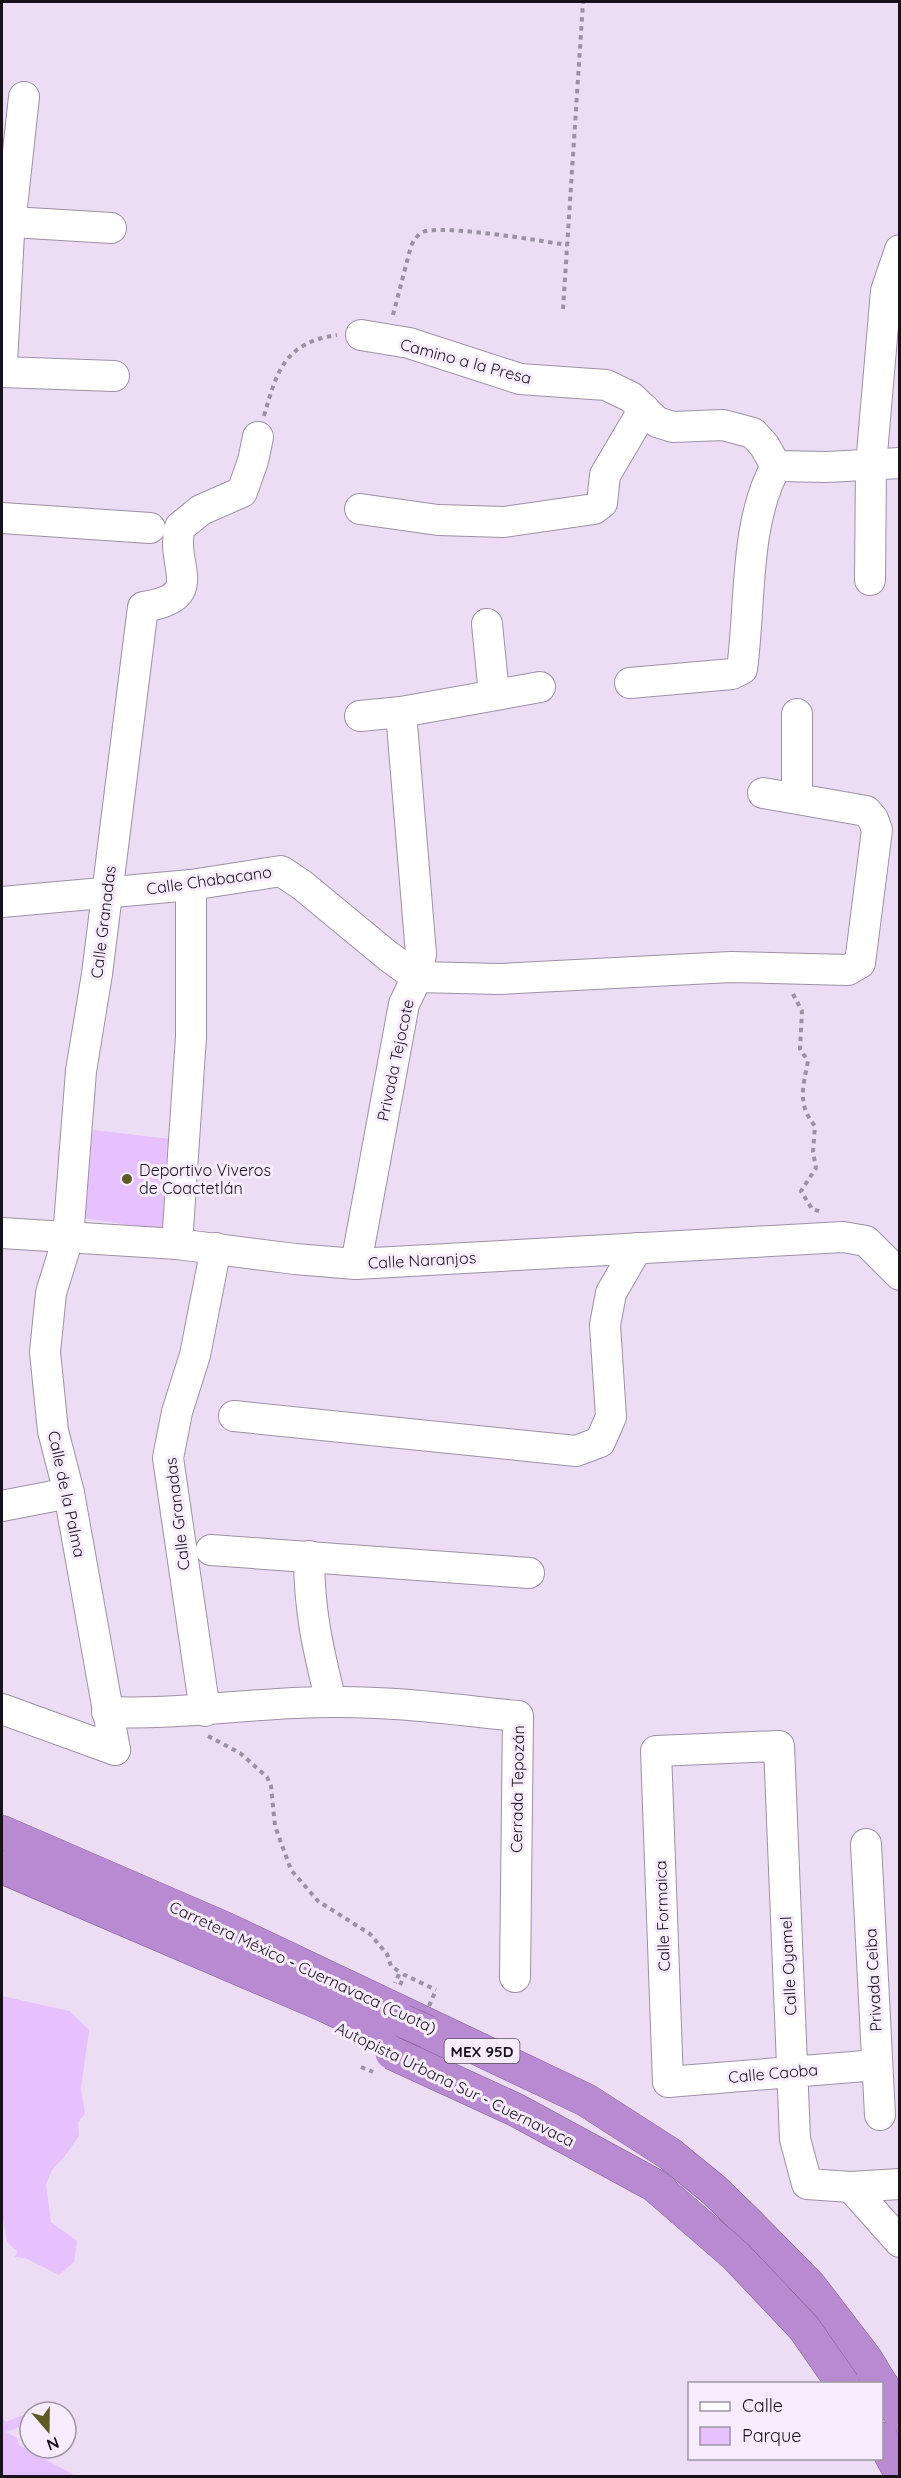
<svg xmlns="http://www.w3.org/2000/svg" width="901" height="2478" viewBox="0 0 901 2478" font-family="Quicksand,sans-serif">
<rect width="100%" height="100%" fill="#ecddf4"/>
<g fill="#e7c0fe">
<polygon points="93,1130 171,1139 162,1230 84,1218"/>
<polygon points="2,1996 69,2011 89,2030 81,2089 85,2114 78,2122 79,2136 64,2157 52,2170 46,2184 51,2222 77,2241 74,2262 59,2275 25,2258 15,2257 17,2251 7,2242 2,2214"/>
<polygon points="23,2415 19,2427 6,2432 17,2438 19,2445 76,2476 2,2476 2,2418 6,2422"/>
</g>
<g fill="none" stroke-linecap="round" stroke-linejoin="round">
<defs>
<g id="minor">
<polyline points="12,222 111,228"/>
<polyline points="361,335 409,343 520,379 606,385 631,397 657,422 673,427 723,425 753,433 764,445 776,466 827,467 900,463"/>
<polyline points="2,363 9,234 24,97"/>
<polyline points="2,372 114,376"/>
<polyline points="360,509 438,520 504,522 594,509 602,503 605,475 644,409"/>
<polyline points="2,518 150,528"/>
<polyline points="870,580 871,465 886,291 900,250"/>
<polyline points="487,624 494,694"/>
<path d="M630 683 732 674 742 669C751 604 744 524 776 466"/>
<polyline points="360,716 401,712 540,687"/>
<polyline points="797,798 797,714"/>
<polyline points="2,902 191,885 281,871 302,885 388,956 417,977 500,979 731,967 848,970 860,963 877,830 873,819 866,811 763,793"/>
<polyline points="2,1233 177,1244 295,1259 356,1264 843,1237 866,1241 900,1275"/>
<polyline points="177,1244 191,1037 191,885"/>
<polyline points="356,1264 404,1004 417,977 421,954 401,712"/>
<polyline points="234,1416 576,1451 600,1442 611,1417 605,1325 611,1293 637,1248"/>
<polyline points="2,1506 69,1493"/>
<polyline points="211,1550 529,1573"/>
<path d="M309 1556C309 1611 318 1649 331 1702"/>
<polyline points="2,1709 115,1750"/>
<polyline points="205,1711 168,1458 177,1412 195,1355 216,1248"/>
<path d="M107 1712C182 1715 256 1702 331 1702 393 1701 456 1710 518 1716L515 1977"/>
<path d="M115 1750 69 1493 53 1431 45 1352 51 1293 68 1238 81 1071 97 974 143 607C209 597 169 566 180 527L201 510 242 492 253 461 258 437"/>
<polyline points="866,1844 880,2115"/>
<polyline points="877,2065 668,2082 656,1751 779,1746 795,2139 807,2184 851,2187 900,2184"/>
<polyline points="851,2187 900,2242"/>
</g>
<g id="highway">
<polyline points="2,1832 226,1929 586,2100 670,2154 714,2190 747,2222 810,2286 866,2359 881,2384"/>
<polyline points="2,1867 326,2006 431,2055"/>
<polyline points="882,2385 900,2414"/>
<polyline points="882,2439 900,2472"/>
</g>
</defs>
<use href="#minor" stroke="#9d90a5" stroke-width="32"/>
<use href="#highway" stroke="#806092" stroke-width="34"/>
<g stroke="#9c91a2" stroke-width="4" stroke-dasharray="4.5 4.5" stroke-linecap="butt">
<polyline points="563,309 583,2"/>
<path d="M393 315 411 246C414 240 417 235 423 232 440 224 543 241 567 245"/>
<path d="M264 416C277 371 284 343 337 335"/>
<path d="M793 994 802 1011 800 1049 808 1061C803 1087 797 1104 815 1126L813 1152 816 1168 801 1191 812 1209 822 1212"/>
<polyline points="208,1736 240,1753 267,1777 271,1786 275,1826 291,1870 318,1901 370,1934 387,1954 391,1966 400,1972 395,1983"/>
<polyline points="400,1985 405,1975 436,1990"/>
<polyline points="361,2067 373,2072"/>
</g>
<use href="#minor" stroke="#fff" stroke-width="30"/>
<use href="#highway" stroke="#b88ad2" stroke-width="33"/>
<defs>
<g id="highway-bridge">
<polyline points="403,2021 428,2032"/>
<polyline points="392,2053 516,2110 654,2185 736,2256 804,2328 843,2384"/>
</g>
</defs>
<use href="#highway-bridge" stroke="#806092" stroke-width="34" stroke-linecap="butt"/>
<polyline stroke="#9c91a2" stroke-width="4" stroke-dasharray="4.5 4.5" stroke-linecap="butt" points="429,2006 436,1990"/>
<use href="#highway-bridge" stroke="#b88ad2" stroke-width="33"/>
</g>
<circle fill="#5f5926" stroke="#f7ecfe" stroke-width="2" cx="127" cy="1179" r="6"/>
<g text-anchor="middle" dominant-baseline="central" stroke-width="6" stroke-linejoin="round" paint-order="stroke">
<rect fill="#f7ecfe" stroke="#5a535e" stroke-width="1.5" x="444.5" y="2039" width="75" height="24" rx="4.5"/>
<g font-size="15" font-weight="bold" fill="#17121a">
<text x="482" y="2051">MEX 95D</text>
</g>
<g font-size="16" fill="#17121a" stroke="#f7ecfe">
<text transform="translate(466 361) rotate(15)">Camino a la Presa</text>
<text transform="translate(209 880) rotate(-8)">Calle Chabacano</text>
<text transform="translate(103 922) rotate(-83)">Calle Granadas</text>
<text transform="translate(395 1060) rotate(-78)">Privada Tejocote</text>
<text transform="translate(422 1260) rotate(-3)">Calle Naranjos</text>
<text transform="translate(67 1494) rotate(78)">Calle de la Palma</text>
<text transform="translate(177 1514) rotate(-97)">Calle Granadas</text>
<text transform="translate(517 1789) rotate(-89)">Cerrada Tepozán</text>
<text transform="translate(662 1916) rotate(-92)">Calle Formaica</text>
<text transform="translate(788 1966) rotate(-93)">Calle Oyamel</text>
<text transform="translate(303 1967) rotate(25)">Carretera México - Cuernavaca (Cuota)</text>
<text transform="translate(873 1980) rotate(-93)">Privada Ceiba</text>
<text transform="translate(773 2073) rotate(-5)">Calle Caoba</text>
<text transform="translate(455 2084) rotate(26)">Autopista Urbana Sur - Cuernavaca</text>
</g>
<g font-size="16" fill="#17121a" stroke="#f7ecfe" text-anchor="start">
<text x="139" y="1170">Deportivo Viveros<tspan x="139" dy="18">de Coactetlán</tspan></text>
</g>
</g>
<rect width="901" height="2478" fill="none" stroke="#17121a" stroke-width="6"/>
<rect x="688" y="2382" width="195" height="78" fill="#f7ecfe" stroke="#9d95a3" stroke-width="1.5"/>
<rect x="700" y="2402" width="30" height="9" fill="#ffffff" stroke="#9d95a3" stroke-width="1.5"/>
<text x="742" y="2412" font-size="18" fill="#17121a">Calle</text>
<rect x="700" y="2427" width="30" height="18" fill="#e7c0fe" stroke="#9d95a3" stroke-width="1.5"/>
<text x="742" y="2442" font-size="18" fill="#17121a">Parque</text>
<g transform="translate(48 2430) rotate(160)"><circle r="28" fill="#f7ecfe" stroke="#9d95a3" stroke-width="1.5"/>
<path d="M0-4.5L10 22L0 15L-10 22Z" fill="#5f5926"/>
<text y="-9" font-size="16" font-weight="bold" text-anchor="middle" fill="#17121a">N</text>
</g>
</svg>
